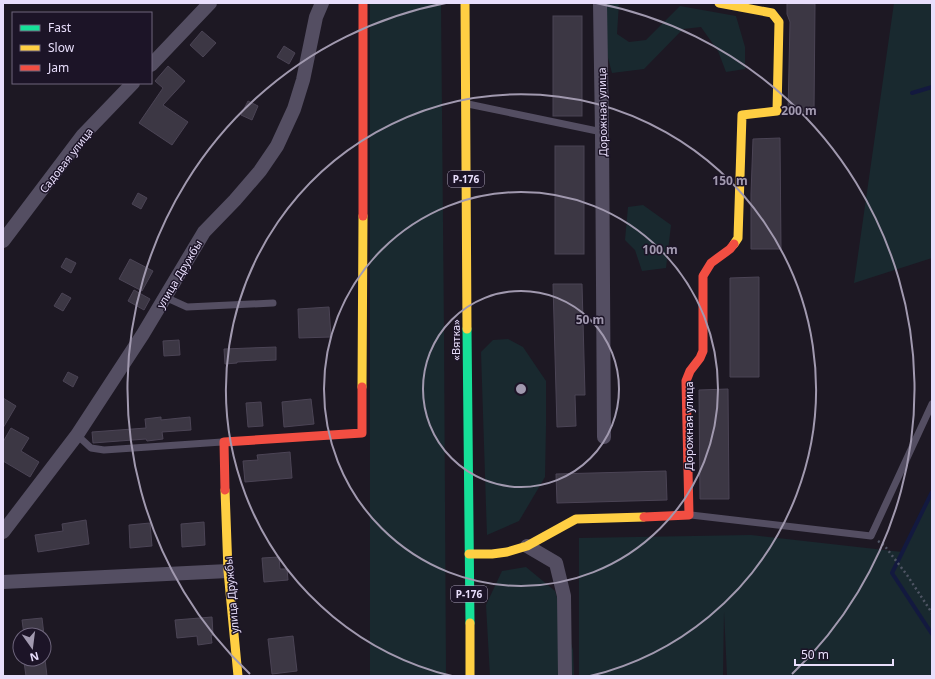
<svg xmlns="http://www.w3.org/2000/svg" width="935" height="679" viewBox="0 0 935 679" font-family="'Noto Sans',sans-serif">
<rect width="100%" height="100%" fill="#1d1823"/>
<g fill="#19292f">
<polygon points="370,3 441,3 444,334 446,676 370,676"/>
<polygon points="606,3 619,3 617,34 629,42 646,40 680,6 736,16 745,47 745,69 726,72 718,51 701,27 683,29 644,69 612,73 607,54"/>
<polygon points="894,3 932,3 932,258 854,283"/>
<polygon points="643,205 671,225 666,268 642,271 635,250 625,240 628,207"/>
<polygon points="508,339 523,347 546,381 546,425 545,477 519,521 487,535 486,506 481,352 493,340"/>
<polygon points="932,492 932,676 727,676 724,611 723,676 579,676 579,538 751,535 902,552"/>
<polygon points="526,567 555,591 573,650 574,676 490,676 486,605 502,571"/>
</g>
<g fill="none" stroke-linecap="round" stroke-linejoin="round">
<g stroke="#13193f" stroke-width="4">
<polyline points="912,93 932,87"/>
<polyline points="932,492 892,573 932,634"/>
</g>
</g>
<g fill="#3c3744" stroke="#4b4455">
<polygon points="787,3 815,4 814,112 788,112 790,22 787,14"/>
<rect x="553" y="16" width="29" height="100"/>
<polygon points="202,31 216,43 203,57 190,45"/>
<polygon points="284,46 295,53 289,64 277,57"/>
<polygon points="168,66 185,81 163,105 188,122 172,145 139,123 163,88 155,81"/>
<polygon points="248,101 258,106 252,120 241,115"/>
<polygon points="780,138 781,249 751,249 751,194 753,139"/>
<rect x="555" y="146" width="29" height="108"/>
<polygon points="138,193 147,198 141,209 132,204"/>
<polygon points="66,258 76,263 71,273 61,267"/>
<polygon points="130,259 153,271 142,291 119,279"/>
<polygon points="759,277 759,377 730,377 730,278"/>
<polygon points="553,284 582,284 585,395 575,395 576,426 557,427"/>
<polygon points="134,290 150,299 144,310 128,301"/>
<polygon points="62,293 71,298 63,311 54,306"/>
<polygon points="329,307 331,337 299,338 298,309"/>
<polygon points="179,340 180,355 164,356 163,341"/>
<polygon points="276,347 276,360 237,362 237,363 225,364 224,349"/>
<polygon points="68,372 78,377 73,387 63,381"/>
<polygon points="728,389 729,499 700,499 699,390"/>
<polygon points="3,398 16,406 3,428"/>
<polygon points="311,399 314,424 284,427 282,402"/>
<polygon points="261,402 263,426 248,427 246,403"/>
<polygon points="161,417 161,420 190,417 191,430 162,432 163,439 147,441 146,439 93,443 92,432 146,428 145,419"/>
<polygon points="11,428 29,438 21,451 39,462 30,477 3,461 3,442"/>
<polygon points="290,452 292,478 245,482 243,461 258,460 257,455"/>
<polygon points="666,471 667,500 557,503 556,474"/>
<polygon points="86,520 89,544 38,552 35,535 63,531 62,524"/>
<polygon points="204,522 205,545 182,547 181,524"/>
<polygon points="150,523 152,546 130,548 129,525"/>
<polygon points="279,557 280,569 287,569 288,580 264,582 262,558"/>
<polygon points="212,617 213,635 211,635 212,643 198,645 197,636 177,638 175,620"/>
<polygon points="42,618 44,635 24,635 22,620"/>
<polygon points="293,636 297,671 272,674 268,639"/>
<polygon points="45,659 47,676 26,676 24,662"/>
</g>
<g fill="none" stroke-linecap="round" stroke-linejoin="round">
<polyline stroke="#4f5564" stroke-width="2.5" stroke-dasharray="2 3" stroke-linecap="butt" points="878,541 884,545 907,575 932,613"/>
<g stroke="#544e62" stroke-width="7">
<polyline points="468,104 602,132"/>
<polyline points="165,297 187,307 273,303"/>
<polyline points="77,435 91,448 104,450 222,442"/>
<polyline points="691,515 871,536 932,404"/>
</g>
<g stroke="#544e62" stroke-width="14">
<polyline points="600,3 602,132 604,437"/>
<polyline points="151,65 210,3"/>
<polyline points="3,241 83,135 133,83"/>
<polyline points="3,532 77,435 143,334 204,232 235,200 260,171 277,146 294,109 303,80 316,17 322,3"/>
<polyline points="527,546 556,563 564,596 565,676"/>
<polyline points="3,582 228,571"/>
</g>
<polyline stroke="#16e098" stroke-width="9" points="467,329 470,623"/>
<g stroke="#ffcf43" stroke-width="9">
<polyline points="465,3 467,329"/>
<polyline points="719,3 772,13 779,22 777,111 742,115 738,238 734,244"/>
<polyline points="362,387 363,216"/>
<polyline points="225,490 228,571 238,676"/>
<polyline points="469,554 492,554 507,552 527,546 576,519 644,517"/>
<polyline points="470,623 470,676"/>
</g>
<g stroke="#f24e42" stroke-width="9">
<polyline points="363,216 363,3"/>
<polyline points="225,490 224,442 362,433 362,387"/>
<polyline points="644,517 689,515 686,381 690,371 700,358 703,351 703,276 711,263 730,249 734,244"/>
</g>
</g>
<g fill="none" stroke="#a199af" stroke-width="2">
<circle cx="521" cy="389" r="98"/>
<circle cx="521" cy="389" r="197"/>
<path d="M452 676A295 295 0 1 1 590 676"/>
<path d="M250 674A393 393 0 0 1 446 3M596 3A393 393 0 0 1 792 674"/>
</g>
<g text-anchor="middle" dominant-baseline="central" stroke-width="3" stroke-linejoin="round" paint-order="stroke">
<g fill="#1c1427" stroke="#aba1bb" stroke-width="1">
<rect x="448" y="171" width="36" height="16" rx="3"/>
<rect x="451" y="586" width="36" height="16" rx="3"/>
</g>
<g font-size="10" font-weight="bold" fill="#e8defb">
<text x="466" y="179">Р-176</text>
<text x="469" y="594">Р-176</text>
</g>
<g font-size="11" fill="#e8defb" stroke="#1c1427">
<text transform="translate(602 112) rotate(-91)">Дорожная улица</text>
<text transform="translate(66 160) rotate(-52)">Садовая улица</text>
<text transform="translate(179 274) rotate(-59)">улица Дружбы</text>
<text transform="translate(455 340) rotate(-90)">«Вятка»</text>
<text transform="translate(688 426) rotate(-90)">Дорожная улица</text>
<text transform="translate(231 595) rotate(-95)">улица Дружбы</text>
</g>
</g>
<circle cx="521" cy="389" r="6" fill="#a199af" stroke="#1c1427" stroke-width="2"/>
<g font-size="12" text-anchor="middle" font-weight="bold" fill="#a199af" stroke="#1c1427" stroke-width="3" stroke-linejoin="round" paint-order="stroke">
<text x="799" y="115">200 m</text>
<text x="730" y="185">150 m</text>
<text x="660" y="254">100 m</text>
<text x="590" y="324">50 m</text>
</g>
<rect width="935" height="679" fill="none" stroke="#e8defb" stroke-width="8"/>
<rect x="12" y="12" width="140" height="72" fill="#1c1427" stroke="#6e657c"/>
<rect x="20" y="25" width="20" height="6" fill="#16e098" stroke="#6e657c"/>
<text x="48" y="32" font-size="12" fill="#e8defb">Fast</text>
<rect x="20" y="45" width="20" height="6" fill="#ffcf43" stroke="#6e657c"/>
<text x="48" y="52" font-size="12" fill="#e8defb">Slow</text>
<rect x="20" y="65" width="20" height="6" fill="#f24e42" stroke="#6e657c"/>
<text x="48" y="72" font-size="12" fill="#e8defb">Jam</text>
<g transform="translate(32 647) rotate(166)"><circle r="19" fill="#1c1427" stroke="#6e657c"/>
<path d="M0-3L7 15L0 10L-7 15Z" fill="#a199af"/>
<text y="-6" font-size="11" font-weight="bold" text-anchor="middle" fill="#e8defb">N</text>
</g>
<path d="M795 659v6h98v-6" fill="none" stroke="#e8defb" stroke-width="2"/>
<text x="801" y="659" font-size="12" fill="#e8defb" stroke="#1c1427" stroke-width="3" paint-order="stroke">50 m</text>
</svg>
